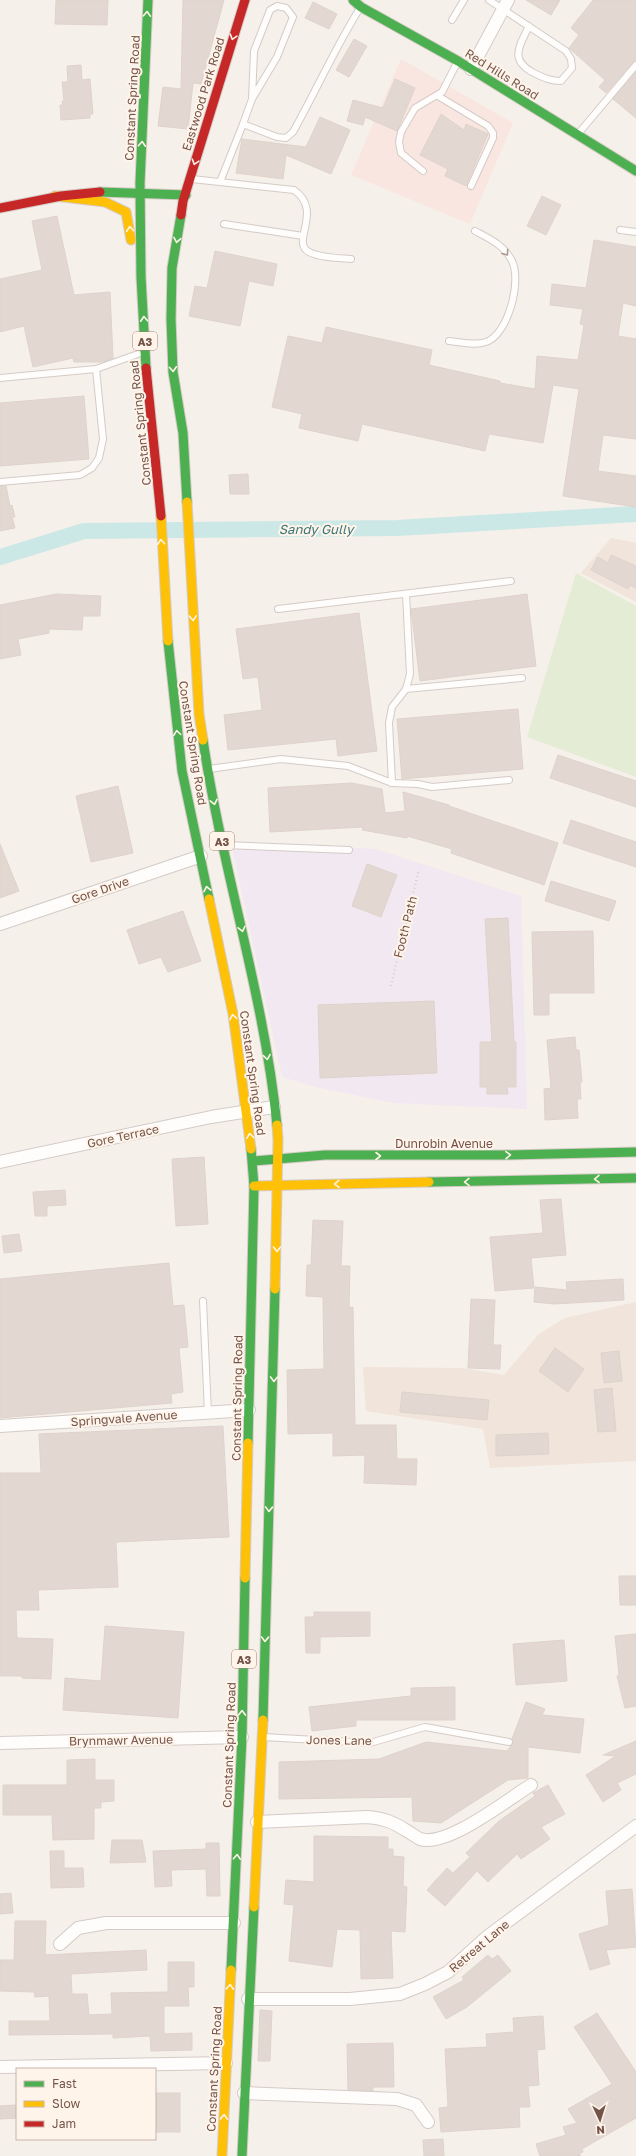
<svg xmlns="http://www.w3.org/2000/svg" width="636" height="2156" viewBox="0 0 636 2156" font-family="'Golos Text',sans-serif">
<rect width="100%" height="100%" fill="#f6f0ea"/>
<g fill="#f1e4da">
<polygon points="611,538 636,543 636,602 581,573"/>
<polygon points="636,1302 636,1461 490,1468 483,1429 366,1411 363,1367 462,1368 504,1375 539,1334 565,1318"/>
</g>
<polygon fill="#f9e6e0" points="401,59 513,123 470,224 351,175"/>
<polygon fill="#f1e8f2" points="231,842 376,849 521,896 527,1109 393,1103 316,1087 282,1077"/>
<polygon fill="#e5ecd5" points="576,573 636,606 636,777 527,737"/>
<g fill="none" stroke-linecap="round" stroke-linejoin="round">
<polyline stroke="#cbe8e6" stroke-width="16" points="0,557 84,531 397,528 636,514"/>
</g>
<g fill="#e3d8d1" stroke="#dfd2cc">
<polygon points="56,0 108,0 107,25 55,24"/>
<polygon points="183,0 224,0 201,84 193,83 188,129 158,126 163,87 181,89"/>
<polygon points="526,0 560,0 551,15"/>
<polygon points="593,0 636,0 636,61 633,62 606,93 599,87 605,80 569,48 579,35 571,28"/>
<polygon points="313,2 337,14 329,29 305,18"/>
<polygon points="354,39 367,46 349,77 336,70"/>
<polygon points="81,65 82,80 90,79 93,114 90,114 90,118 61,120 60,105 63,105 62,101 64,101 62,82 68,82 67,66"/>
<polygon points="636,72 636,118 613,99"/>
<polygon points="395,79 415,88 397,131 365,117 363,125 347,121 353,100 383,108"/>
<polygon points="441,114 464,130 466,124 488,134 466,186 445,176 448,169 420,155"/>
<polygon points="320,117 350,130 331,174 286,155 283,179 236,173 242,139 306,147"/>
<polygon points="542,196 561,205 546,235 527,226"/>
<polygon points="57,216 74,295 110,292 113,358 103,362 74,362 73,358 33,367 24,326 0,332 0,279 42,270 32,221"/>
<polygon points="594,240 636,247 636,306 623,303 618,336 636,339 636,439 603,435 598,471 636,476 636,507 563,496 579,389 553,385 543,443 489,434 485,451 362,424 358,441 299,428 302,414 272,407 288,336 322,343 326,327 432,350 429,365 500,381 500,383 535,389 537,356 578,360 584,325 580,324 583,309 550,305 552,284 586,288"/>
<polygon points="215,251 277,264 273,286 249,281 240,326 189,316 195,286 207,288"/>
<polygon points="84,396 89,459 0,466 0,403"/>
<polygon points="248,474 249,494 230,494 229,475"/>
<polygon points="0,486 6,486 10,506 12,505 15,517 12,517 15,528 0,531"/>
<polygon points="611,555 636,566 636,588 630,585 628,589 591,570 598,557 608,563"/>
<polygon points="56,594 101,596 100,616 83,616 82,630 49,629 49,633 18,639 21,655 0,659 0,605"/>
<polygon points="527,594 536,666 420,681 411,609"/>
<polygon points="359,613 377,751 338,756 336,739 228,750 224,715 262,710 258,677 243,679 236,629"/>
<polygon points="518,709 523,769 402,779 397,719"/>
<polygon points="558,755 636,781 636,807 550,778"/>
<polygon points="352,783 382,789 385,813 405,811 403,792 449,805 449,806 558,843 544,885 451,853 452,849 407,836 407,838 362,830 363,827 270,832 268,788"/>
<polygon points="118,786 133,853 91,862 76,796"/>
<polygon points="571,820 636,842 636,867 563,843"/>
<polygon points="0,844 19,891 0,898"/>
<polygon points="367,864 397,875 381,917 352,906"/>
<polygon points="551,881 616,901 609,921 545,901"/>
<polygon points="183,911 201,961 168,972 161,957 139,964 127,930"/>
<polygon points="508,918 514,1042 516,1042 516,1087 507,1087 508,1094 487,1094 487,1087 480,1087 480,1042 492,1042 485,919"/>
<polygon points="593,931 594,993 549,993 549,1015 534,1015 532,932"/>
<polygon points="434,1001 437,1073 320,1078 318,1005"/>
<polygon points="575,1037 576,1050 579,1050 582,1082 580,1082 581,1099 577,1099 578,1118 545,1120 544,1089 551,1088 547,1040"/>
<polygon points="204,1157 208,1224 176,1226 172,1159"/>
<polygon points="65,1190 66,1205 47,1206 47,1216 35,1216 33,1192"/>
<polygon points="561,1199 566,1255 531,1258 534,1288 495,1291 490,1237 543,1233 540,1200"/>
<polygon points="313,1220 343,1221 341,1266 350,1266 349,1308 353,1307 355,1425 396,1425 397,1459 417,1459 416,1485 364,1483 365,1455 333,1456 333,1433 288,1434 287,1370 324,1369 323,1297 306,1296 307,1265 311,1265"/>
<polygon points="19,1234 22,1251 4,1253 2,1236"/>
<polygon points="169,1263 173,1306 184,1305 188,1347 179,1348 183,1392 171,1394 172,1403 0,1418 0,1279"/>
<polygon points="623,1279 624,1300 554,1304 534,1302 535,1287 567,1290 566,1282"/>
<polygon points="471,1299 495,1300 493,1345 501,1345 500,1369 468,1368"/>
<polygon points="555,1348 584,1369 568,1392 539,1371"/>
<polygon points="619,1351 622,1381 604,1383 601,1353"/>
<polygon points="612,1388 616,1431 598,1432 594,1390"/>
<polygon points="402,1392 489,1400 487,1420 400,1412"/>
<polygon points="223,1426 229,1537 116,1542 118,1587 38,1590 39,1610 16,1610 17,1638 53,1639 51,1679 22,1678 22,1676 0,1676 0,1473 41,1473 39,1434"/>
<polygon points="548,1433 549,1454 496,1456 496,1435"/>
<polygon points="619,1576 636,1576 636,1605 620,1605"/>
<polygon points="314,1612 370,1612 370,1636 320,1637 320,1653 306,1653 305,1617 314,1617"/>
<polygon points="105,1626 184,1632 178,1718 63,1710 65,1678 101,1681"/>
<polygon points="636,1634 636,1706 625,1708 617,1676 619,1675 615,1636"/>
<polygon points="564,1640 567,1681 516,1685 513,1644"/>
<polygon points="455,1687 455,1720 356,1720 356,1726 312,1731 309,1707 411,1696 411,1688"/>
<polygon points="526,1702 545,1709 542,1715 584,1719 580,1753 528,1747 528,1778 508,1780 441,1823 413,1821 412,1797 279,1799 279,1762 379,1759 426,1742 507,1751 513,1743 512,1739"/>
<polygon points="636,1741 636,1774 617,1783 621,1790 603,1802 586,1775 616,1756 603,1755"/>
<polygon points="95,1759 95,1780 114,1780 114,1801 101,1802 101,1808 94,1808 94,1839 53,1840 52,1815 3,1815 3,1785 67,1785 67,1760"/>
<polygon points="548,1785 565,1814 541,1827 550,1839 521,1859 517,1854 488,1882 477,1871 445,1906 427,1890 447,1868 453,1873 470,1857 466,1853 499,1821 535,1796 533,1793"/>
<polygon points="314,1836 388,1837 388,1849 393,1849 393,1856 404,1857 403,1886 407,1887 405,1932 391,1931 393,1978 361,1979 360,1930 337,1929 332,1967 289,1961 294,1905 284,1904 286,1880 314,1882"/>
<polygon points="112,1840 142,1840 146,1862 110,1863"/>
<polygon points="206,1843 219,1843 220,1896 207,1896 206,1869 171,1870 172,1886 155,1887 153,1851 206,1849"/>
<polygon points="50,1851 64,1851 64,1868 83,1868 84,1887 51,1888"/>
<polygon points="632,1889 636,1947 606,1950 610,1964 590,1970 579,1934 609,1925 606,1891"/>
<polygon points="11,1893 13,1913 0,1914 0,1894"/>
<polygon points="15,1921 46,1921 45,1955 146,1950 147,1970 71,1974 72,1994 87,1994 89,2015 112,2014 111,1993 168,1992 168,1962 194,1962 194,1987 188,1987 189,2006 164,2006 164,2034 192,2033 192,2050 151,2051 150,2036 113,2038 113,2034 9,2035 9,2021 50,2021 49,1996 35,1997 34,1992 0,1991 0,1960 14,1960"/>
<polygon points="488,1955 492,1959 498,1955 511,1971 467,2007 446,2019 433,1997 464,1980 462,1977"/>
<polygon points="260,2010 272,2011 270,2061 258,2061"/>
<polygon points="597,2013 636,2072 636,2118 582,2149 583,2152 580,2153 580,2156 540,2156 536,2144 566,2135 563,2127 577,2123 568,2109 612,2084 574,2027"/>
<polygon points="543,2016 545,2049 537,2050 539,2085 528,2086 530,2107 519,2107 520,2127 441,2132 439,2108 448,2107 445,2049 487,2047 486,2034 514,2032 513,2018"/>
<polygon points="393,2043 394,2087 373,2087 373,2091 348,2090 347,2044"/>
<rect x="156" y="2093" width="24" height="39"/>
<polygon points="17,2105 17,2118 0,2119 0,2106"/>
<polygon points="443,2139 444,2156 424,2156 423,2140"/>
</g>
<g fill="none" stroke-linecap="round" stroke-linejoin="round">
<defs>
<g id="lane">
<path d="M489 0 566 51 571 59 572 68 561 81C551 81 544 78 534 73 509 60 519 47 529 26"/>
<polyline points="452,20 464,0"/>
<polyline points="438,96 488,126 493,133 493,138 471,186"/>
<polyline points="243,124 252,99 277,57 293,17 286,8 277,6 270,10 254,51 252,99"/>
<polyline points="578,134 636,65"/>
<polyline points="423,171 401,153 399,142 401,132 415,108 442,92 457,63"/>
<path d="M192 179 294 190C324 211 290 242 309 252 321 258 338 258 351 259"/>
<path d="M220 182 243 124 277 137 286 138 293 132C316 91 335 48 360 8"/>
<polyline points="224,224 303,236"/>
<polyline points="620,230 636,232"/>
<path d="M449 341C461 342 474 346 486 342 508 335 522 281 512 261 504 245 490 239 475 231"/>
<polyline points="0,378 96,369 138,354"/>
<polyline points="0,482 80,475 92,468 99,458 103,439 96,369"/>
<polyline points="278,609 511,581"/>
<polyline points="406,689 522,678"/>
<polyline points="209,769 281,759 348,766 392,783 418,784 432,787 509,780"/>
<polyline points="392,783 389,723 392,707 406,689 410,674 406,594"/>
<polyline points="225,845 349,850"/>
<polyline points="203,1301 208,1413"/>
<polyline points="263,1737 370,1743 425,1727 509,1742"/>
</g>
<g id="street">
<polyline points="471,69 508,0"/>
<polyline points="0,924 201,856"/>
<polyline points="0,1162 211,1117 274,1107"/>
<polyline points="0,1426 249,1410"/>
<polyline points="0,1743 242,1737"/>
<path d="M257 1822 367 1817C383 1818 393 1822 407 1831 411 1833 416 1837 420 1839 447 1848 508 1799 531 1785"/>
<polyline points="60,1944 78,1928 106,1923 234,1923"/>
<polyline points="248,1999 350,1999 400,1994 425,1984 448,1972 488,1936 636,1826"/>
<polyline points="0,2067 226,2063"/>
<polyline points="244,2093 397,2099 416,2105 428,2122"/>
</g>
<g id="fast">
<polyline points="353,0 361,7 458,61 636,171"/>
<polyline points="100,192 186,195"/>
<polyline points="181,215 172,268 171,319 173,372 183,433 187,502"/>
<polyline points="146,368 141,277 140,183 148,0"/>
<polyline points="168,641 182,771 209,899"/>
<path d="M203 740C222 870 264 994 277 1125"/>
<polyline points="253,1161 325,1155 504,1155 636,1152"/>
<polyline points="429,1182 636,1178"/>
<polyline points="248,1443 254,1186 251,1149"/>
<polyline points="263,1720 275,1289"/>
<polyline points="231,1970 242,1737 245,1578"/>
<polyline points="242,2156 254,1907"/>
</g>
<g id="slow">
<polyline points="55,196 105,202 126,212 131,240"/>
<polyline points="187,502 199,714 203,740"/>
<polyline points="161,516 168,641"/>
<polyline points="209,899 233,1014 251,1149"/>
<polyline points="254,1186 429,1182"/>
<polyline points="275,1289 278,1140 277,1125"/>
<polyline points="245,1578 248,1443"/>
<polyline points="254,1907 263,1720"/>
<polyline points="222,2156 231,1970"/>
</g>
<g id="jam">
<polyline points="0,208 61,196 100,192"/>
<polyline points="181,215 183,201 245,0"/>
<polyline points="146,368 161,516"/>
</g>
</defs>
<use href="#lane" stroke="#d4cbc7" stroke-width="8"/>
<use href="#street" stroke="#d4cbc7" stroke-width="14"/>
<use href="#fast" stroke="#d5cbc6" stroke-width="11"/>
<use href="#slow" stroke="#d5cbc6" stroke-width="11"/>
<use href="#jam" stroke="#d5cbc6" stroke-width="11"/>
<polyline stroke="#d9d0ce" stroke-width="2.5" stroke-dasharray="1 3" stroke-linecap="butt" points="391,986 419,869"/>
<use href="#lane" stroke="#fefdfc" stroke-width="6"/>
<use href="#street" stroke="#fefdfc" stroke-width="12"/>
<use href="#fast" stroke="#4caf50" stroke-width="9"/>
<use href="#slow" stroke="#ffc107" stroke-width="9"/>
<use href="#jam" stroke="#c62828" stroke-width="9"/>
</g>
<defs><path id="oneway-chevron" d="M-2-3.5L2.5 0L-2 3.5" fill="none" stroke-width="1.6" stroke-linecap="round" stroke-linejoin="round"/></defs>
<g stroke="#fff4ea">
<use href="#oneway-chevron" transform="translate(147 14) rotate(-87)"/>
<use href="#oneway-chevron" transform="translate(233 37) rotate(107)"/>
<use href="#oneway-chevron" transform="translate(142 144) rotate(-87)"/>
<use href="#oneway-chevron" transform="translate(195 162) rotate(107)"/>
<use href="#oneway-chevron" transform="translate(130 229) rotate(-95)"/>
<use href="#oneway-chevron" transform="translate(177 240) rotate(100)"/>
<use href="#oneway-chevron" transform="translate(144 319) rotate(-93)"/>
<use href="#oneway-chevron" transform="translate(173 369) rotate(86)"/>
<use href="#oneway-chevron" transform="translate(161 542) rotate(-94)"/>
<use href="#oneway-chevron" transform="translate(193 618) rotate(87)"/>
<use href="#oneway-chevron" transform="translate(177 733) rotate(-98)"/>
<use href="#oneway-chevron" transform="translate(214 802) rotate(78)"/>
<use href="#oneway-chevron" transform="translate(207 889) rotate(-102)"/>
<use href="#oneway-chevron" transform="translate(242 929) rotate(77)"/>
<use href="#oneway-chevron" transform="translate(233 1017) rotate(-99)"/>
<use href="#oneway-chevron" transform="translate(267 1057) rotate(81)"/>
<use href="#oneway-chevron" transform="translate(250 1136) rotate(-97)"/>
<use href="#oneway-chevron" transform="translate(508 1155) rotate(-1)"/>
<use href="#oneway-chevron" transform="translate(378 1156)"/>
<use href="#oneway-chevron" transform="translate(597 1179) rotate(179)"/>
<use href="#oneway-chevron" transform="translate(467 1182) rotate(179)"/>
<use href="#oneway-chevron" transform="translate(337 1184) rotate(178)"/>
<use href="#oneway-chevron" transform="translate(277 1249) rotate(91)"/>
<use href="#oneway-chevron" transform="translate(274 1379) rotate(91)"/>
<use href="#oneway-chevron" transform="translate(269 1509) rotate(92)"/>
<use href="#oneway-chevron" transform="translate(265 1639) rotate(92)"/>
<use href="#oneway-chevron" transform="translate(242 1713) rotate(-89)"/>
<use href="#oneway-chevron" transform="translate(237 1857) rotate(-87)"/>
<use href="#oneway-chevron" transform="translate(230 1987) rotate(-87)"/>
<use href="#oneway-chevron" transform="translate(224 2117) rotate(-88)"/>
</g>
<use stroke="#ab9891" href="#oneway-chevron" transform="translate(506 253) rotate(54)"/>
<g text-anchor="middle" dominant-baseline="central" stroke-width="4" stroke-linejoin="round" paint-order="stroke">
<g fill="#fff4ea" stroke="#9e847a" stroke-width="1">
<rect x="133" y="332" width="24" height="18" rx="3"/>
<rect x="210" y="832" width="24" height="18" rx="3"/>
<rect x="232" y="1650" width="24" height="18" rx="3"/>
</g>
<g font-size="11" font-weight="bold" fill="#74544a">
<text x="145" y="341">A3</text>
<text x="222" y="841">A3</text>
<text x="244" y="1659">A3</text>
</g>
<g font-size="12" fill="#74544a" stroke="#fff4ea">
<text transform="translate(502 74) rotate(32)">Red Hills Road</text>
<text transform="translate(203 94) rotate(-73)">Eastwood Park Road</text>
<text transform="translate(132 98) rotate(-87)">Constant Spring Road</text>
<text transform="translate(140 423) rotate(-96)">Constant Spring Road</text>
<text transform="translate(193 743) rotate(81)">Constant Spring Road</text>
<text transform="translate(100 890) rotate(-19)">Gore Drive</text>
<text transform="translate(405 927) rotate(-76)">Footh Path</text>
<text transform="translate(253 1073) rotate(82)">Constant Spring Road</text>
<text transform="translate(123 1136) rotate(-12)">Gore Terrace</text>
<text x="444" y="1143">Dunrobin Avenue</text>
<text transform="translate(237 1398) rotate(-89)">Constant Spring Road</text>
<text transform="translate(124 1418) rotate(-4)">Springvale Avenue</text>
<text transform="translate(121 1740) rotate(-1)">Brynmawr Avenue</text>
<text transform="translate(339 1740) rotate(1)">Jones Lane</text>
<text transform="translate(229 1745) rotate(-88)">Constant Spring Road</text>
<text transform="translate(479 1946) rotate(-40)">Retreat Lane</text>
<text transform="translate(214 2069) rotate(-87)">Constant Spring Road</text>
</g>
<g font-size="13" font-style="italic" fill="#3e7779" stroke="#fff4ea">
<text x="316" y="529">Sandy Gully</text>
</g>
</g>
<rect x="16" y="2068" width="140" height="72" fill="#fff4ea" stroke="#c7b4aa"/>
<rect x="24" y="2081" width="20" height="6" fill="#4caf50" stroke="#c7b4aa"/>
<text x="52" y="2088" font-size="12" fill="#74544a">Fast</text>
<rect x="24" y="2101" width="20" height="6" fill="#ffc107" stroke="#c7b4aa"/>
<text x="52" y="2108" font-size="12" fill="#74544a">Slow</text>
<rect x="24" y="2121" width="20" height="6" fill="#c62828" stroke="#c7b4aa"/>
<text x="52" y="2128" font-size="12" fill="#74544a">Jam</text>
<g transform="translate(600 2120) rotate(176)" stroke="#fff4ea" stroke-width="3" paint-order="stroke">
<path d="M0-3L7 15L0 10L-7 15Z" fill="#74544a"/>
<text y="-6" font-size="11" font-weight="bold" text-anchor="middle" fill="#74544a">N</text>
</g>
</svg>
